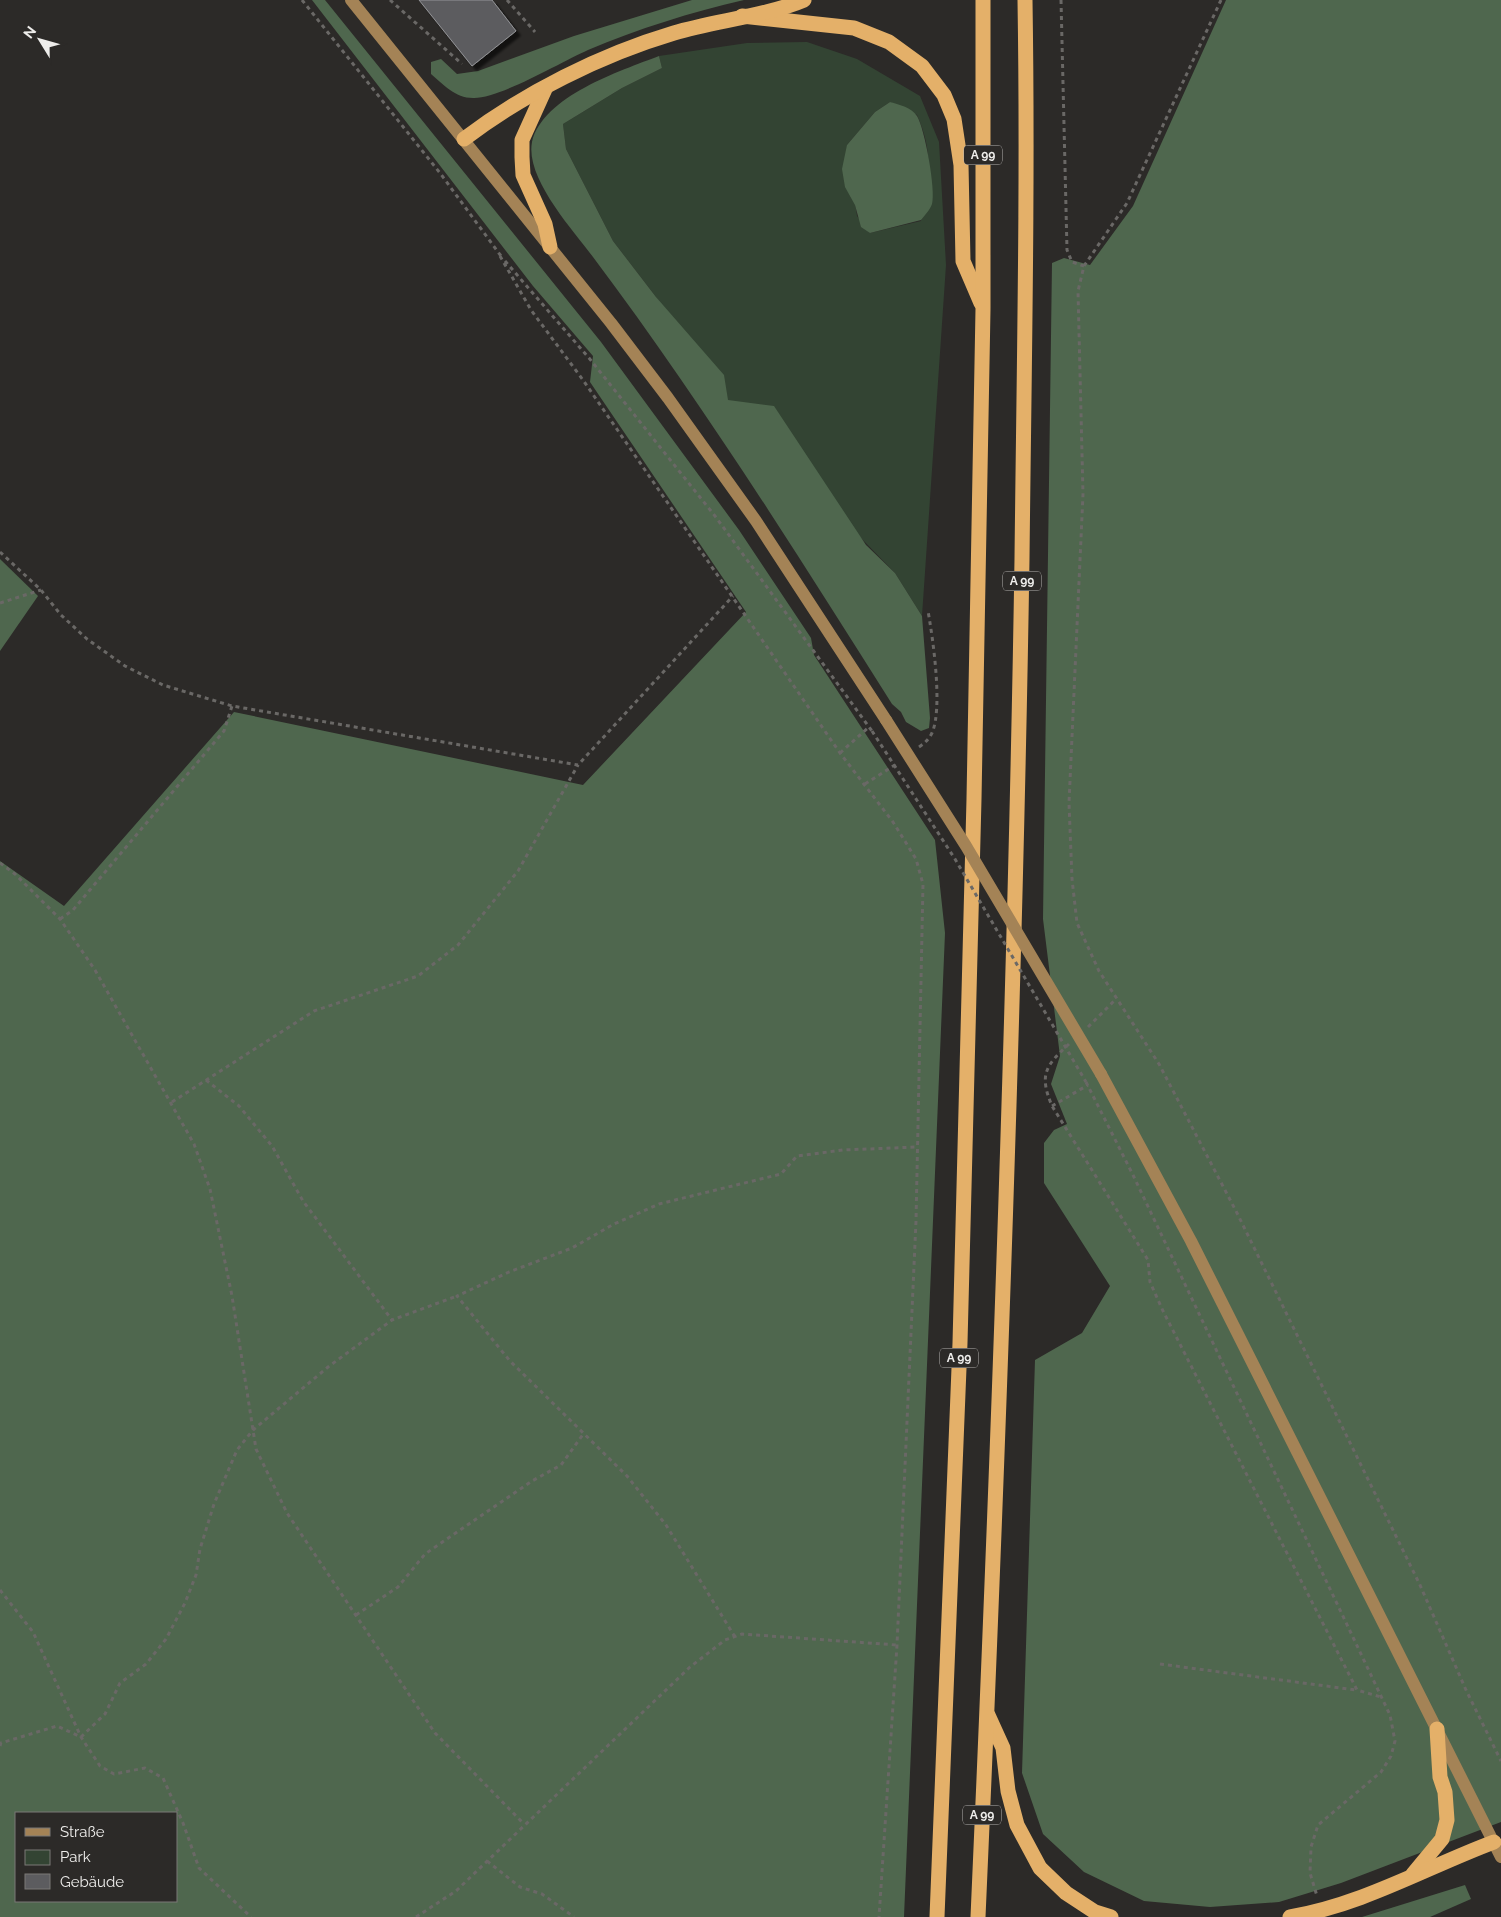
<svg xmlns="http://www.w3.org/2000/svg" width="1501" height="1917" viewBox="0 0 1501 1917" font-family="Raleway,sans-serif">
<defs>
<filter id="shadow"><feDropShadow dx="4.5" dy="4.5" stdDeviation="1" flood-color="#0009"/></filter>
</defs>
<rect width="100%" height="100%" fill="#2c2a28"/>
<path fill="#343" fill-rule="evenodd" d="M807 42 857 59 920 96 939 142 946 265 922 616 895 573 728 401 656 297 613 241 566 149 563 124 622 88 662 68 659 56 747 43ZM890 102 917 115C935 156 928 178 921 221L870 233 857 216 847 145 875 112Z"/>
<g fill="#4f674e" fill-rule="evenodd">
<path d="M312 0H325L601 342 739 530 811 638 814 655 935 840 945 933 904 1917H0V861L64 906 234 712 583 785 746 612 590 382 593 356 533 286ZM16 1813H176V1901H16Z"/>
<path d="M692 0H744C691 12 638 29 588 50 561 62 499 99 473 98 455 98 443 84 431 74V62L441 59 457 74 478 71 574 36Z"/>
<polygon points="1226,0 1501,0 1501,1822 1341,1883 1279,1902 1210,1907 1144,1901 1084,1872 1043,1834 1022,1773 1035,1360 1082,1333 1110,1286 1044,1183 1044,1143 1054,1130 1067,1124 1051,1084 1060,1056 1043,919 1052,263 1064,258 1090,265 1133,206"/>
<path d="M659 56 662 68 622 88 563 124 566 149 613 241 656 297 724 375 728 400 774 406 866 545 895 573 922 616 930 718 929 728 921 731 906 722 901 712 892 704C796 552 701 401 593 257 573 230 525 178 532 142 543 96 620 71 659 56Z"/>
<path d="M890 102C900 105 911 107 917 116 925 129 936 191 932 204 930 210 924 216 921 220L870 233 861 227 855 205 845 187 842 169 847 145 875 112Z"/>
<polygon points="0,559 38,596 0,651"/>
<polygon points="1465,1885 1471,1899 1430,1917 1362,1917"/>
</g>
<polygon fill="#5c5c5f" stroke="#939497" filter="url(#shadow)" points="419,0 492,0 516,31 472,66"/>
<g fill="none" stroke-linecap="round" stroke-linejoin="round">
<g stroke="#6a6866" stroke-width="3" stroke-dasharray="4 4" stroke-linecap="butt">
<polyline points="302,0 440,173 501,256"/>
<polyline points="390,0 462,64"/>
<polyline points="507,0 535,32"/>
<polyline points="1061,0 1067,250 1072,262 1084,266"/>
<polyline points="1221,0 1127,203 1084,266 1078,291 1083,494 1069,803 1072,879 1077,923 1099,971 1159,1064 1237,1213 1420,1585 1466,1690 1501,1761"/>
<polyline points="500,256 531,310 583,380 840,753 893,822 916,859 923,884 916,1221 897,1645 879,1917"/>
<polyline points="505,261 589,358 715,516 872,731"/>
<polyline points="0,552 41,590 61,615 87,639 125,666 163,685 232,706 578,765 733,596"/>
<polyline points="0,603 41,590"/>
<path d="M919 747C925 743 929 739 932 733 943 708 933 639 928 611"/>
<polyline points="840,753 869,727"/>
<polyline points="865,784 898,763"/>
<polyline points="0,863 15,874 60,919 95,970 194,1144 210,1189 232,1296 256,1449 287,1513 435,1733 524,1824"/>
<polyline points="60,919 73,910 224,731 232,706"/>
<polyline points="1088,1027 1116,999"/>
<path d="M1069 1044C1045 1066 1039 1075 1052 1106L1148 1260 1150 1282 1163 1311 1357 1690 1381 1697"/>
<polyline points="206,1080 239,1106 272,1146 303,1201 392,1320"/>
<polyline points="1086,1082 1133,1175 1390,1715 1395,1741 1391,1756 1381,1772 1318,1825 1311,1847 1310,1873 1317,1896"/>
<polyline points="172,1102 314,1011 418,976 458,945 518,871 578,765"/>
<polyline points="1052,1106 1088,1085"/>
<polyline points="0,1590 33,1632 81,1737 100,1766 114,1774 145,1768 163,1778 183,1823 199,1868 251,1917"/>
<polyline points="356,1615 398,1587 425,1554 532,1481 561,1465 584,1433"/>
<polyline points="735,1637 666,1525 627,1476 510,1361 457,1296 509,1272 572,1248 614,1224 659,1204 781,1174 797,1156 843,1150 917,1147"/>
<polyline points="1160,1664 1356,1690"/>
<polyline points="0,1746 1,1743 57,1726 81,1737 105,1714 120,1683 146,1664 166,1639 185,1603 196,1575 200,1549 214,1504 237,1450 253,1430 328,1367 392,1320 457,1296"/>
<polyline points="487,1861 520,1887 542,1894 574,1917"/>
<polyline points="416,1917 456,1891 690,1667 725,1640 742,1634 897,1645"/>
</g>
<g stroke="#a48356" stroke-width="12">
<polyline points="351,0 611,323 668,398 756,521 886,720"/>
<polyline points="1101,1074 1191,1241 1501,1857"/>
</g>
<g stroke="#e4b069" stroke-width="15">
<polyline points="742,16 854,28 889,42 922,66 944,95 954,119 961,165 963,261 981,303"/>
<polyline points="546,87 522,140 522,157 523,175 545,224 550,247"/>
<path d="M464 139C525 93 600 55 674 33 714 21 766 16 804 0"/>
<polyline points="988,1715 1003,1748 1008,1791 1017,1825 1040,1868 1066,1893 1095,1912 1111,1917"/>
<polyline points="1413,1874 1442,1839 1447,1820 1445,1792 1440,1777 1437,1729"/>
<polyline points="937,1917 960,1343 974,799 983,309 983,0"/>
<path d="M978 1917C998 1465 1015 1012 1022 559 1024 373 1028 186 1025 0"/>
<path d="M1290 1917C1362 1905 1427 1867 1494 1842"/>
</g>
<polyline stroke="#6a6866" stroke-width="3" stroke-dasharray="4 4" stroke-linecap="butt" points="872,731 955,859 1086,1082"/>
<polyline stroke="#a48356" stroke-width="12" points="886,720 966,846 1101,1074"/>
</g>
<g text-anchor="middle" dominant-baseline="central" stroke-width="4" stroke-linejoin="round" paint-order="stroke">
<g fill="#2c2a28" stroke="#b4b2b0" stroke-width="1">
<rect x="964" y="145.5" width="38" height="19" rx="4"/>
<rect x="1003" y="571.5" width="38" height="19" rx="4"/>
<rect x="940" y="1348.5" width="38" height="19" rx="4"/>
<rect x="963" y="1805.5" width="38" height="19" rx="4"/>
</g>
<g font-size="12" font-weight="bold" fill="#eeedeb">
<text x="983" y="155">A 99</text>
<text x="1022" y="581">A 99</text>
<text x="959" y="1358">A 99</text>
<text x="982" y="1815">A 99</text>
</g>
</g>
<rect x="15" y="1812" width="162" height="90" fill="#2c2a28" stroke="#7a7876"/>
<rect x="25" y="1828" width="25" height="8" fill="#a48356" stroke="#7a7876"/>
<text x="60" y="1837" font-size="15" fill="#eeedeb">Straße</text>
<rect x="25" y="1850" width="25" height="15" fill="#334433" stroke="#7a7876"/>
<text x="60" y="1862" font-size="15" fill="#eeedeb">Park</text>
<rect x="25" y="1874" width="25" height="15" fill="#5c5c5f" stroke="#7a7876"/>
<text x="60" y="1887" font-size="15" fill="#eeedeb">Gebäude</text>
<g transform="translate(40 40) rotate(307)" stroke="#2c2a28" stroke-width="4" paint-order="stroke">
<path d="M0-4L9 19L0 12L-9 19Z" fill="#eeedeb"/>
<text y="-8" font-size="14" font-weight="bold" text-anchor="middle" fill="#eeedeb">N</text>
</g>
</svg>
